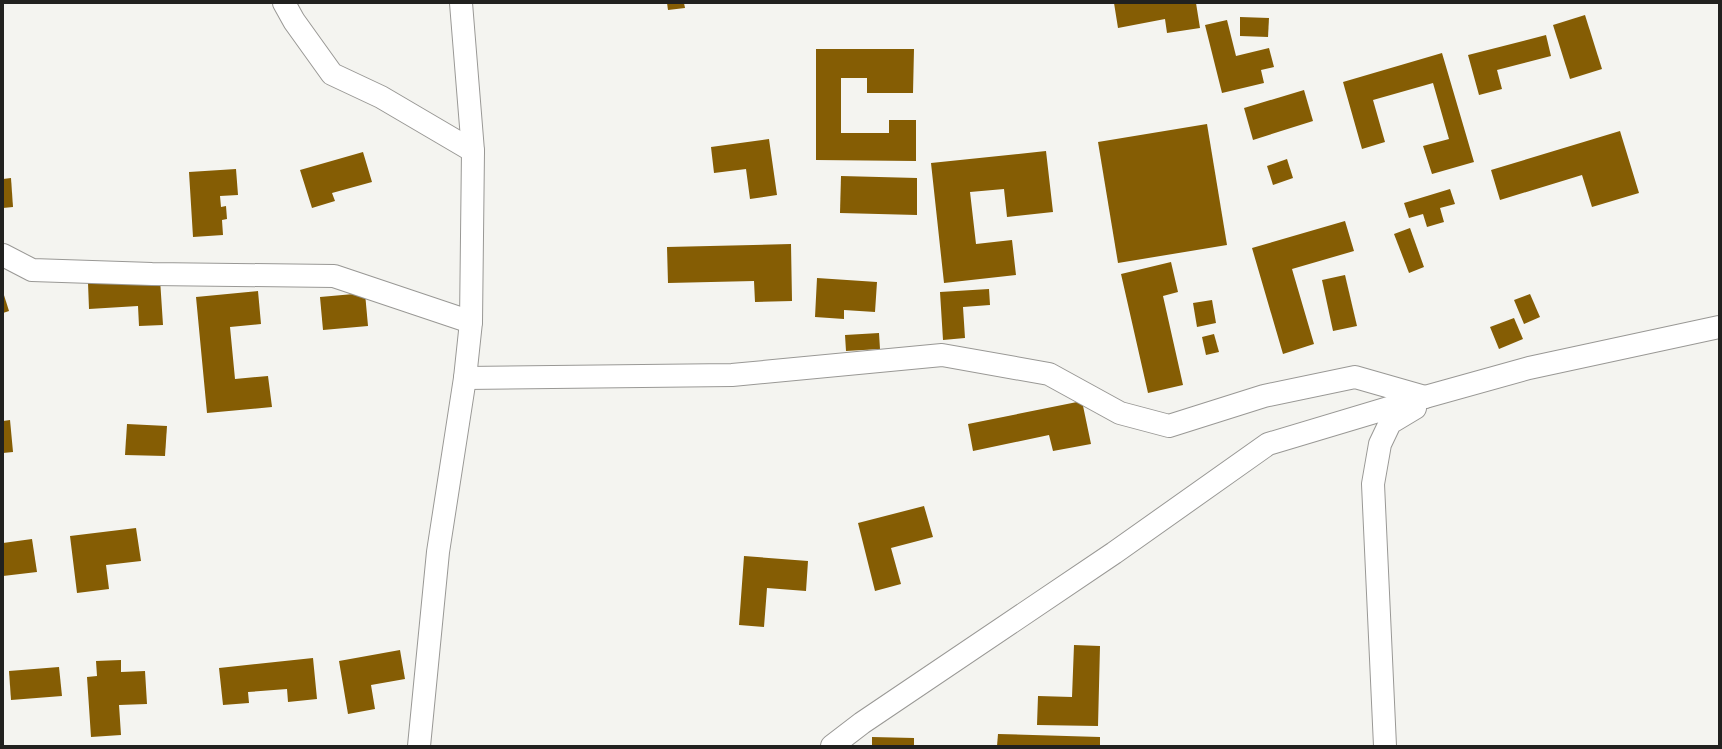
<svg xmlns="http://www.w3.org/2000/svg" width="1722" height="749" viewBox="0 0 1722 749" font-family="'Nunito Sans',sans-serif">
<rect width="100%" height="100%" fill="#f4f4f0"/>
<g fill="#855d04">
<polygon points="667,3 684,3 685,8 668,10"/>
<polygon points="1114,3 1196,3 1200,28 1167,33 1165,19 1118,28"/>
<polygon points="1585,15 1602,69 1570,79 1553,25"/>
<polygon points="1240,17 1269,18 1268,37 1240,36"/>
<polygon points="1227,20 1236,56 1269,48 1274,67 1261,70 1264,83 1222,93 1205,25"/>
<polygon points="1546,35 1551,56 1497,70 1502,89 1479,95 1468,55"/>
<polygon points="816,49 914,49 913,93 867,93 867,78 841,78 841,133 889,133 889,120 916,120 916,161 816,160"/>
<polygon points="1442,53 1474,162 1432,174 1423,146 1449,139 1433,83 1373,100 1385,142 1362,149 1343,82"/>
<polygon points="1304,90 1313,121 1253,140 1244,108"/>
<polygon points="1207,124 1227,245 1118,263 1098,142"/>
<polygon points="1620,131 1639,193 1592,207 1582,175 1500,200 1491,170"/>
<polygon points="769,139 777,195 750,199 746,169 714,173 711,147"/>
<polygon points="1046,151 1053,212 1007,217 1004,189 970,192 976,244 1012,240 1016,275 944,283 931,163"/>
<polygon points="363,152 372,182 332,193 335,201 312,208 300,170"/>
<polygon points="1287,159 1293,178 1273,185 1267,166"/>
<polygon points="236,169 238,195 220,196 221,207 226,206 227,219 222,220 223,235 193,237 189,172"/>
<polygon points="841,176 917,178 917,215 840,213"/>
<polygon points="11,178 13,207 3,208 3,179"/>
<polygon points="1450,189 1455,204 1440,208 1444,222 1427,227 1423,214 1409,218 1404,203"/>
<polygon points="1345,221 1354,251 1292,269 1314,344 1283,354 1252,248"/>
<polygon points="1410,228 1424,267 1409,273 1394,234"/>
<polygon points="791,244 792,301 755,302 754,281 668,283 667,247"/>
<polygon points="1171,262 1178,292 1163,296 1183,385 1148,393 1121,274"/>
<polygon points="1345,275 1357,326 1333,331 1322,280"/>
<polygon points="817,278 877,282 875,312 844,310 844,319 815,317"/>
<polygon points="160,279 163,325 139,326 138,306 89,309 88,283"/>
<polygon points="989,289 990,305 963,307 965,338 943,340 940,292"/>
<polygon points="258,291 261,324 230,327 235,379 268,376 272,407 207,413 196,297"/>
<polygon points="3,292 9,311 3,313"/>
<polygon points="365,293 368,326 323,330 320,297"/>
<polygon points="1530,294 1540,317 1524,324 1514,300"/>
<polygon points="1212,300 1216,323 1197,327 1193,303"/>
<polygon points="1514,318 1523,339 1499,349 1490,327"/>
<polygon points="879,333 880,349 846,351 845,335"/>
<polygon points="1214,334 1219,352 1206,355 1202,337"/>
<polygon points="1082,401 1091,444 1053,451 1049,435 973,451 968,424"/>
<polygon points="10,420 13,452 3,453 3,421"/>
<polygon points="127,424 167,426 165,456 125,455"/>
<polygon points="924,506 933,537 891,548 901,584 875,591 858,523"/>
<polygon points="136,528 141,561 106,565 109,589 77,593 70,536"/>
<polygon points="32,539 37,572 3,576 3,543"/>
<polygon points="744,556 808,561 806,591 767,588 764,627 739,625"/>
<polygon points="1074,645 1100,646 1098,726 1037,725 1038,696 1072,697"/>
<polygon points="400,650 405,679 371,685 375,709 348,714 339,661"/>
<polygon points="313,658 317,699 288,702 287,689 248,692 249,703 223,705 219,668"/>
<polygon points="121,660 121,672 145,671 147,704 119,705 121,735 91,737 87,677 97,676 96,661"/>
<polygon points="59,667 62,696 11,700 9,671"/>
<polygon points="998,734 1100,737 1100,746 997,746"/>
<polygon points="872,737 914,738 914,746 872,746"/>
</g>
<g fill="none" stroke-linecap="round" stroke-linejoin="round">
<defs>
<g id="minor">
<polyline points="284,3 294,21 332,74 381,97 473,151"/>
<polyline points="3,255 32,270 152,274 334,276 471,322"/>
<polyline points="465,378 732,375 942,355 1049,374 1120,413 1169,426 1264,396 1355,377 1425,397"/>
<polyline points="419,746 438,552 465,378 471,322 473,151 461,3"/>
<polyline points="832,746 862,723 1114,553 1268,444 1425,397 1529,368 1719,327"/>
<polyline points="1385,746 1373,484 1380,444 1390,423 1415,408"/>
</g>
</defs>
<use href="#minor" stroke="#999895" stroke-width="24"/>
<use href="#minor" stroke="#fff" stroke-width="22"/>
</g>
<rect width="1722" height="749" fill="none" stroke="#21211f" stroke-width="8"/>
</svg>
